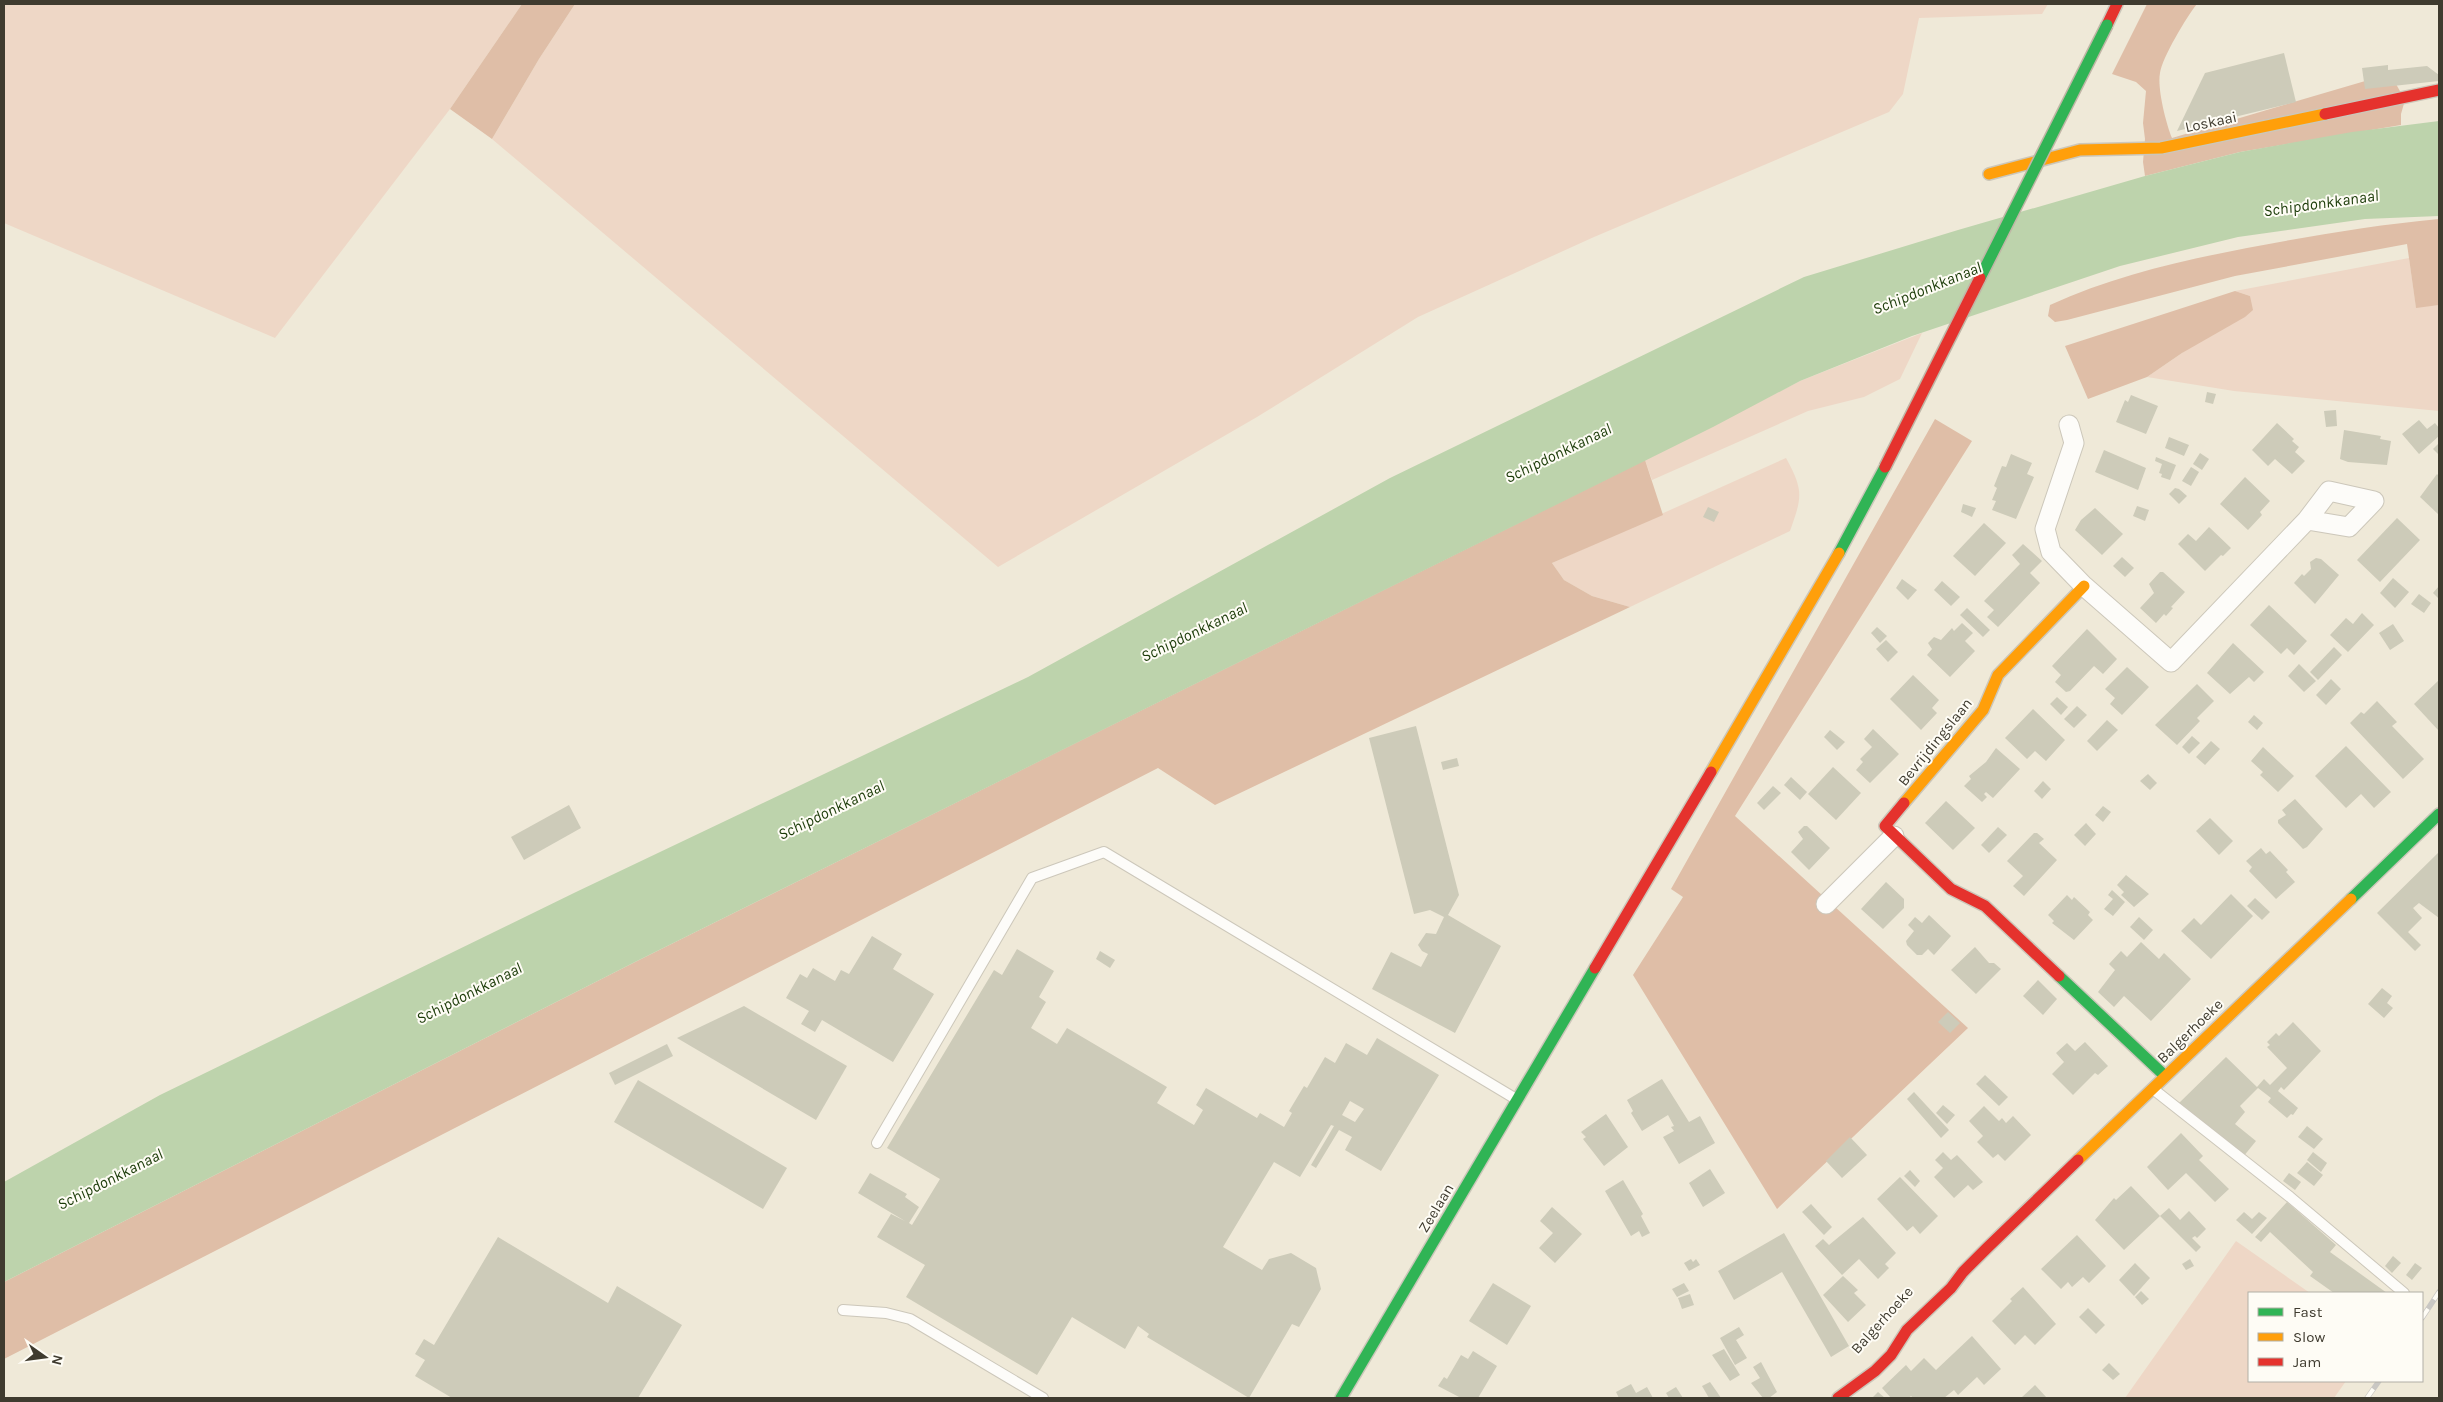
<svg xmlns="http://www.w3.org/2000/svg" width="2443" height="1402" viewBox="0 0 2443 1402" font-family="Karla,sans-serif">
<rect width="100%" height="100%" fill="#efe9d8"/>
<g fill="#eed7c6">
<polygon points="4,4 522,4 450,109 275,338 4,223"/>
<polygon points="575,4 2048,4 2042,14 1919,18 1903,94 1889,112 1594,237 1418,317 1257,417 998,567 492,139 539,59"/>
<polygon points="2409,258 2416,307 2439,305 2439,411 2234,391 2147,377 2182,353 2250,296 2235,291"/>
<polygon points="1922,333 1900,379 1864,397 1808,411 1652,480 1645,460 1800,381"/>
<path d="M1786 458C1804 491 1802 497 1790 531L1630 607 1592 596 1564 580 1552 563Z"/>
<polygon points="2236,1241 2310,1293 2249,1293 2249,1381 2346,1381 2334,1398 2125,1398"/>
</g>
<g fill="#dfbea7">
<polygon points="522,4 575,4 539,59 492,139 450,109"/>
<path d="M2147 4H2197C2187 16 2162 58 2160 73 2157 88 2166 123 2172 138L2372 79 2392 77 2405 100 2401 114V125L2240 152 2145 176 2143 162 2145 139 2143 123 2146 91 2136 82 2112 74Z"/>
<path d="M2439 219V305L2416 308 2407 244 2235 276 2067 320 2055 322 2048 316 2050 305C2113 276 2180 261 2247 248 2311 236 2374 225 2439 219Z"/>
<polygon points="2235,291 2250,296 2253,310 2245,317 2182,353 2147,377 2088,399 2065,346"/>
<polygon points="1935,419 1972,441 1735,816 1968,1028 1777,1209 1633,975 1683,897 1671,889"/>
<polygon points="1645,460 1663,515 1552,563 1564,580 1592,596 1630,607 1215,805 1158,768 4,1359 4,1282 635,962"/>
</g>
<polygon fill="#bdd3ac" points="2439,121 2439,216 2365,219 2238,237 2120,266 1912,336 1800,381 1713,427 635,962 4,1282 4,1182 160,1095 576,892 1028,677 1390,478 1804,277 1958,230 2145,176 2240,152 2352,132"/>
<g fill="#cdcbb9" fill-rule="evenodd">
<polygon points="2284,53 2296,102 2177,131 2205,73"/>
<polygon points="2388,65 2388,70 2427,66 2439,75 2439,81 2365,89 2362,68"/>
<polygon points="2207,392 2216,394 2213,404 2205,402"/>
<polygon points="2131,395 2158,406 2146,434 2116,422 2125,400 2128,402"/>
<polygon points="2336,410 2337,426 2326,427 2324,411"/>
<polygon points="2419,420 2427,429 2435,423 2439,428 2439,436 2419,454 2402,434"/>
<polygon points="2277,423 2294,439 2292,441 2299,447 2295,452 2305,461 2292,474 2275,459 2268,466 2252,450"/>
<polygon points="2344,430 2381,436 2380,439 2391,441 2387,465 2348,462 2340,459"/>
<polygon points="2169,437 2189,445 2184,456 2165,448"/>
<polygon points="2439,443 2439,455 2433,449"/>
<polygon points="2104,450 2146,468 2138,490 2095,472"/>
<polygon points="2200,453 2209,459 2202,470 2193,464"/>
<polygon points="2011,454 2032,463 2027,474 2034,477 2016,519 1992,510 1996,501 1992,500 1997,488 1994,486 2002,466 2006,467"/>
<polygon points="2156,457 2176,465 2170,480 2161,477 2162,474 2159,473 2162,464 2155,461"/>
<polygon points="2191,467 2199,472 2191,486 2182,481"/>
<polygon points="2437,474 2439,476 2439,515 2420,497"/>
<polygon points="2245,477 2270,501 2260,512 2262,515 2248,530 2220,504"/>
<polygon points="2175,488 2179,489 2187,496 2179,504 2169,494"/>
<polygon points="1963,504 1976,508 1972,517 1961,512"/>
<polygon points="2137,506 2149,510 2145,521 2133,516"/>
<polygon points="1708,507 1719,512 1714,522 1703,517"/>
<polygon points="2095,508 2123,534 2102,555 2075,530 2081,520"/>
<polygon points="2397,518 2420,540 2380,582 2357,560"/>
<polygon points="1984,523 2006,543 1975,576 1953,556"/>
<polygon points="2209,527 2231,548 2223,556 2221,555 2205,571 2178,544 2188,534 2196,541"/>
<polygon points="2023,544 2042,561 2030,573 2040,583 1998,627 1987,617 1994,610 1984,601 2020,564 2012,555"/>
<polygon points="2122,557 2134,568 2125,577 2113,566"/>
<polygon points="2316,558 2321,559 2339,575 2315,604 2294,583 2302,574 2304,576 2311,569 2310,562"/>
<polygon points="2160,572 2163,572 2185,592 2171,607 2173,608 2166,616 2164,614 2156,623 2140,608 2154,593 2149,584"/>
<polygon points="2393,578 2409,592 2395,608 2380,593"/>
<polygon points="1902,579 1917,590 1908,600 1896,588"/>
<polygon points="1942,581 1960,597 1951,606 1934,590"/>
<polygon points="2439,586 2439,599 2433,593"/>
<polygon points="2419,594 2431,603 2424,613 2411,604"/>
<polygon points="2269,605 2307,641 2294,655 2287,648 2281,654 2250,625"/>
<polygon points="1967,608 1990,630 1983,637 1960,615"/>
<polygon points="2362,613 2374,625 2348,652 2330,635 2346,618 2353,624"/>
<polygon points="1962,623 1973,633 1965,641 1975,651 1950,677 1927,655 1932,649 1928,643 1934,637 1941,640 1952,628 1954,631"/>
<polygon points="2393,624 2404,641 2390,650 2379,633"/>
<polygon points="1877,627 1887,636 1880,643 1871,633"/>
<polygon points="2087,629 2117,659 2103,674 2094,666 2070,691 2066,692 2055,682 2061,675 2052,666"/>
<polygon points="1886,640 1898,652 1888,662 1876,649"/>
<polygon points="2233,643 2264,672 2254,682 2249,677 2230,694 2207,673"/>
<polygon points="2334,647 2342,655 2318,680 2310,672"/>
<polygon points="2299,664 2316,681 2304,692 2288,676"/>
<polygon points="2127,667 2149,687 2122,715 2110,704 2115,698 2105,689"/>
<polygon points="1913,675 1939,700 1932,708 1937,713 1921,730 1890,699"/>
<polygon points="2331,679 2341,689 2326,705 2316,695"/>
<polygon points="2439,680 2439,731 2414,704"/>
<polygon points="2197,684 2214,701 2197,718 2200,721 2177,745 2155,725"/>
<polygon points="2057,697 2068,707 2061,715 2050,704"/>
<polygon points="2377,701 2397,722 2392,726 2424,759 2403,779 2350,723 2361,712 2364,714"/>
<polygon points="2077,706 2087,715 2074,728 2064,719"/>
<polygon points="2033,709 2065,740 2046,761 2035,751 2027,759 2005,738"/>
<polygon points="2254,715 2263,723 2257,730 2248,722"/>
<polygon points="2107,720 2118,730 2097,751 2087,741"/>
<polygon points="1416,726 1459,895 1448,915 1501,946 1455,1033 1372,989 1391,952 1421,967 1428,954 1422,951 1418,945 1426,933 1436,934 1444,917 1430,910 1414,914 1369,738"/>
<polygon points="1873,729 1899,754 1870,783 1856,770 1863,762 1860,759 1872,747 1864,739"/>
<polygon points="1830,730 1845,742 1837,750 1824,737"/>
<polygon points="2192,736 2200,743 2189,754 2182,747"/>
<polygon points="2211,741 2220,749 2205,765 2196,757"/>
<polygon points="2346,746 2391,792 2374,808 2361,794 2346,808 2315,776"/>
<polygon points="2263,747 2294,776 2278,792 2260,775 2263,772 2251,761"/>
<polygon points="1996,748 2020,769 1993,798 1986,792 1984,794 1987,797 1982,802 1964,786 1971,779 1969,776 1986,762"/>
<polygon points="1457,758 1459,766 1443,770 1441,762"/>
<polygon points="1833,767 1861,793 1836,820 1808,794"/>
<polygon points="2148,774 2157,783 2150,790 2140,781"/>
<polygon points="1791,777 1807,792 1800,800 1784,785"/>
<polygon points="2043,781 2051,789 2042,799 2034,791"/>
<polygon points="1773,786 1781,793 1764,810 1757,803"/>
<polygon points="2295,799 2323,829 2307,847 2303,849 2278,823 2278,820 2286,815 2282,810"/>
<polygon points="1946,801 1975,828 1953,850 1925,823"/>
<polygon points="569,805 581,828 524,860 511,837"/>
<polygon points="2103,806 2111,812 2103,822 2095,815"/>
<polygon points="2210,818 2233,841 2219,855 2196,831"/>
<polygon points="2086,823 2096,834 2085,846 2074,835"/>
<polygon points="1804,826 1807,826 1830,848 1809,870 1791,852 1803,839 1798,832"/>
<polygon points="1998,827 2007,835 1989,853 1981,845"/>
<polygon points="2034,833 2037,833 2044,839 2039,843 2057,860 2024,896 2013,886 2023,876 2007,861"/>
<polygon points="2261,848 2266,854 2270,851 2288,870 2286,872 2295,882 2276,899 2249,871 2252,867 2246,861"/>
<polygon points="2439,852 2439,918 2419,903 2413,908 2422,918 2408,932 2421,945 2415,951 2377,913"/>
<polygon points="2126,875 2149,894 2134,907 2121,895 2124,892 2117,885"/>
<polygon points="1886,882 1904,899 1904,908 1883,929 1861,909"/>
<polygon points="2112,890 2125,902 2113,916 2104,909 2113,899 2108,895"/>
<polygon points="2231,894 2253,916 2211,959 2181,931 2194,918 2201,925"/>
<polygon points="2067,895 2072,900 2074,897 2090,912 2088,915 2093,920 2074,940 2052,923 2054,921 2048,915"/>
<polygon points="2255,898 2270,912 2262,920 2247,906"/>
<polygon points="1929,915 1951,936 1934,955 1928,949 1922,955 1917,955 1907,945 1906,941 1914,931 1908,925 1915,917 1922,923"/>
<polygon points="2139,917 2153,930 2144,940 2130,927"/>
<polygon points="872,936 902,954 893,969 934,994 893,1062 822,1020 815,1032 801,1024 809,1011 786,998 800,974 807,978 813,968 835,981 841,970 849,974"/>
<polygon points="2141,942 2159,959 2164,953 2191,979 2151,1021 2124,996 2114,1007 2098,992 2115,970 2109,964 2121,951 2127,957"/>
<polygon points="1975,947 1989,963 1994,963 2001,969 1976,994 1951,970"/>
<path d="M1017 949 1054 971 1039 997 1046 1002 1031 1028 1057 1044 1067 1028 1167 1087 1157 1103 1194 1125 1203 1110 1196 1105 1206 1088 1257 1118 1260 1113 1284 1127 1292 1113 1289 1111 1304 1086 1307 1088 1325 1057 1335 1063 1346 1043 1367 1055 1377 1038 1439 1075 1381 1171 1345 1150 1352 1137 1339 1130 1316 1168 1311 1165 1334 1126 1331 1125 1300 1177 1274 1162 1223 1247 1262 1270 1269 1259 1291 1253 1316 1268 1321 1289 1299 1327 1292 1324 1249 1398 1147 1337 1149 1334 1138 1326 1125 1349 1072 1317 1037 1375 906 1297 925 1265 877 1237 891 1214 905 1221 858 1193 870 1173 907 1194 905 1197 919 1207 909 1223 912 1225 940 1179 887 1148 994 970 1002 975ZM1350 1101 1364 1109 1355 1122 1342 1115Z"/>
<polygon points="1100,951 1115,960 1110,968 1096,959"/>
<polygon points="2038,980 2057,999 2043,1015 2023,996"/>
<polygon points="2382,988 2392,996 2387,1003 2393,1008 2384,1018 2368,1004"/>
<polygon points="744,1006 847,1066 816,1120 677,1038"/>
<polygon points="1948,1012 1960,1023 1950,1033 1938,1022"/>
<polygon points="2293,1022 2321,1051 2284,1090 2281,1087 2278,1091 2298,1108 2293,1115 2291,1114 2287,1118 2268,1102 2271,1098 2258,1088 2240,1106 2245,1112 2235,1124 2256,1141 2243,1157 2178,1104 2226,1057 2257,1087 2264,1079 2270,1085 2287,1068 2267,1047 2270,1045 2267,1042 2276,1033 2279,1036"/>
<polygon points="2085,1042 2108,1066 2098,1075 2095,1073 2073,1095 2052,1074 2064,1062 2056,1053 2067,1043 2075,1051"/>
<polygon points="667,1044 673,1056 615,1085 609,1073"/>
<polygon points="1985,1075 2008,1097 1999,1106 1976,1084"/>
<polygon points="1662,1079 1689,1122 1700,1116 1715,1143 1679,1164 1663,1137 1674,1131 1671,1127 1674,1126 1668,1115 1642,1131 1631,1113 1633,1111 1627,1100"/>
<polygon points="638,1080 787,1168 763,1209 614,1122"/>
<polygon points="1914,1092 1949,1130 1941,1138 1907,1099"/>
<polygon points="1943,1105 1955,1115 1947,1124 1936,1113"/>
<polygon points="1984,1106 1999,1121 2002,1118 2006,1123 2013,1116 2031,1135 2005,1161 1998,1154 1993,1158 1977,1142 1983,1136 1969,1121"/>
<polygon points="1606,1114 1628,1147 1604,1166 1583,1139 1586,1137 1581,1132"/>
<polygon points="2307,1126 2323,1139 2314,1149 2298,1137"/>
<polygon points="2181,1133 2203,1156 2199,1160 2229,1189 2215,1202 2186,1173 2168,1190 2147,1167"/>
<polygon points="1850,1137 1867,1155 1842,1178 1826,1161"/>
<polygon points="1943,1152 1951,1160 1957,1155 1983,1182 1973,1190 1968,1185 1954,1198 1934,1177 1943,1168 1935,1160"/>
<polygon points="2313,1152 2327,1163 2321,1172 2307,1160"/>
<polygon points="2307,1162 2323,1175 2314,1186 2297,1173"/>
<polygon points="1710,1169 1725,1193 1703,1207 1689,1183"/>
<polygon points="1910,1170 1920,1181 1915,1187 1904,1176"/>
<polygon points="2289,1173 2301,1182 2295,1190 2283,1181"/>
<polygon points="1900,1177 1938,1216 1920,1234 1913,1226 1907,1231 1877,1199"/>
<polygon points="1623,1180 1643,1214 1641,1216 1650,1233 1642,1237 1639,1231 1631,1236 1605,1191"/>
<polygon points="2131,1186 2160,1216 2124,1250 2095,1220 2114,1198 2116,1200"/>
<polygon points="2287,1202 2336,1245 2330,1252 2387,1293 2334,1293 2310,1276 2313,1272 2270,1232 2261,1242 2255,1237"/>
<polygon points="1811,1204 1832,1227 1824,1235 1802,1212"/>
<polygon points="1552,1207 1582,1234 1555,1263 1539,1248 1553,1233 1540,1221"/>
<polygon points="2169,1208 2180,1220 2189,1211 2206,1229 2197,1238 2195,1236 2192,1238 2201,1247 2196,1252 2160,1216"/>
<polygon points="2244,1212 2252,1219 2259,1212 2267,1218 2252,1234 2236,1220"/>
<polygon points="1863,1217 1896,1253 1885,1264 1889,1268 1878,1279 1859,1259 1842,1275 1815,1246 1823,1239 1829,1245"/>
<polygon points="1784,1233 1849,1346 1831,1357 1782,1272 1734,1300 1718,1271"/>
<polygon points="2077,1235 2106,1266 2089,1283 2083,1277 2072,1287 2068,1282 2061,1289 2041,1269"/>
<polygon points="498,1237 608,1303 617,1286 682,1325 638,1398 452,1398 415,1376 425,1360 415,1354 424,1339 434,1345"/>
<polygon points="2393,1256 2401,1263 2392,1273 2385,1266"/>
<polygon points="1691,1259 1693,1262 1696,1259 1700,1265 1689,1271 1684,1263"/>
<polygon points="2190,1259 2194,1266 2186,1270 2182,1264"/>
<polygon points="2135,1263 2150,1278 2134,1296 2119,1280"/>
<polygon points="2415,1263 2422,1268 2412,1280 2406,1275"/>
<polygon points="1843,1276 1858,1290 1854,1293 1866,1305 1848,1322 1823,1295"/>
<polygon points="1493,1283 1531,1306 1507,1345 1469,1321"/>
<polygon points="1684,1283 1689,1291 1677,1297 1672,1289"/>
<polygon points="2023,1287 2056,1324 2035,1345 2025,1335 2015,1345 1992,1321 2012,1301 2010,1299"/>
<polygon points="2141,1291 2149,1299 2142,1305 2135,1297"/>
<polygon points="1690,1294 1694,1305 1682,1309 1678,1298"/>
<polygon points="2088,1308 2105,1325 2096,1334 2079,1317"/>
<polygon points="1739,1327 1744,1335 1736,1340 1747,1358 1735,1365 1720,1338"/>
<polygon points="1972,1336 2001,1369 1984,1385 1977,1377 1958,1395 1954,1390 1944,1398 1913,1398 1911,1396 1909,1398 1891,1398 1882,1388 1906,1365 1911,1371 1924,1358 1936,1370"/>
<polygon points="1724,1349 1740,1375 1730,1381 1712,1355"/>
<polygon points="1473,1351 1497,1366 1478,1398 1461,1398 1438,1386 1444,1377 1447,1379 1461,1355 1468,1359"/>
<polygon points="1761,1362 1777,1392 1769,1398 1763,1398 1751,1383 1760,1378 1753,1367"/>
<polygon points="2109,1363 2120,1374 2113,1380 2102,1370"/>
<polygon points="1710,1382 1717,1392 1721,1398 1709,1398 1702,1386"/>
<polygon points="1631,1384 1636,1393 1647,1387 1653,1398 1619,1398 1616,1392"/>
<polygon points="2035,1385 2047,1398 2021,1398"/>
<polygon points="1676,1387 1683,1398 1669,1398 1666,1393"/>
<polygon points="1878,1392 1885,1398 1872,1398"/>
</g>
<g fill="none" stroke-linecap="round" stroke-linejoin="round">
<defs>
<g id="lane">
<polyline points="2153,1089 2290,1197 2404,1293"/>
<polyline points="877,1143 1032,878 1104,852 1516,1099"/>
<polyline points="843,1310 886,1313 910,1319 1043,1398"/>
</g>
<g id="street">
<polyline points="2069,425 2074,443 2045,529 2051,552 2084,586 2171,662 2307,520 2329,491 2374,501 2349,527 2307,520"/>
<polyline points="1826,904 1894,836"/>
</g>
<g id="fast">
<polyline points="1839,553 1885,467"/>
<polyline points="2351,899 2439,814"/>
<polyline points="2059,976 2165,1076"/>
<polyline points="1341,1398 1595,968"/>
</g>
<g id="slow">
<polyline points="1989,174 2080,150 2161,148 2325,114"/>
<polyline points="1711,772 1839,553"/>
<polyline points="1904,803 1983,710 1998,675 2084,586"/>
<polyline points="2078,1160 2351,899"/>
</g>
<g id="jam">
<polyline points="2107,25 2117,4"/>
<polyline points="2325,114 2439,90"/>
<polyline points="1904,803 1885,826 1951,889 1985,906 2059,976"/>
<polyline points="1595,968 1711,772"/>
<polyline points="1838,1398 1875,1371 1891,1355 1907,1330 1951,1288 1963,1272 1987,1248 2078,1160"/>
</g>
</defs>
<use href="#lane" stroke="#ccc7ba" stroke-width="12"/>
<use href="#street" stroke="#ccc7ba" stroke-width="21"/>
<use href="#fast" stroke="#ccc7ba" stroke-width="14"/>
<use href="#slow" stroke="#ccc7ba" stroke-width="14"/>
<use href="#jam" stroke="#ccc7ba" stroke-width="14"/>
<use href="#lane" stroke="#fdfcf9" stroke-width="10"/>
<use href="#street" stroke="#fdfcf9" stroke-width="19"/>
<use href="#fast" stroke="#30b455" stroke-width="11"/>
<use href="#slow" stroke="#ff9f0a" stroke-width="11"/>
<use href="#jam" stroke="#e5322d" stroke-width="11"/>
<defs>
<g id="rail">
<polyline points="2422,1318 2439,1292"/>
<polyline points="2367,1398 2379,1381"/>
</g>
</defs>
<use href="#rail" stroke="#c9c7c3" stroke-width="5.5"/>
<use href="#rail" stroke="#fefcf5" stroke-width="4" stroke-dasharray="11" stroke-linecap="butt"/>
<defs>
<polyline id="fast-bridge" points="1980,278 2107,25"/>
<polyline id="jam-bridge" points="1885,467 1980,278"/>
</defs>
<use href="#fast-bridge" stroke="#c0b6a6" stroke-width="14" stroke-linecap="butt"/>
<use href="#jam-bridge" stroke="#c0b6a6" stroke-width="14" stroke-linecap="butt"/>
<use href="#fast-bridge" stroke="#30b455" stroke-width="11"/>
<use href="#jam-bridge" stroke="#e5322d" stroke-width="11"/>
</g>
<g text-anchor="middle" dominant-baseline="central" stroke-width="4" stroke-linejoin="round" paint-order="stroke">
<g font-size="15" fill="#3f3b2f" stroke="#fefcf5">
<text transform="translate(2211 122) rotate(-12)">Loskaai</text>
<text transform="translate(1935 742) rotate(-51)">Bevrijdingslaan</text>
<text transform="translate(2190 1031) rotate(-44)">Balgerhoeke</text>
<text transform="translate(1436 1208) rotate(-59)">Zeelaan</text>
<text transform="translate(1882 1320) rotate(-48)">Balgerhoeke</text>
</g>
<g font-size="16" font-style="italic" fill="#1b3b08" stroke="#fefcf5">
<text transform="translate(2321 203) rotate(-8)">Schipdonkkanaal</text>
<text transform="translate(1927 288) rotate(-22)">Schipdonkkanaal</text>
<text transform="translate(1558 453) rotate(-26)">Schipdonkkanaal</text>
<text transform="translate(1194 632) rotate(-26)">Schipdonkkanaal</text>
<text transform="translate(831 810) rotate(-26)">Schipdonkkanaal</text>
<text transform="translate(469 993) rotate(-27)">Schipdonkkanaal</text>
<text transform="translate(110 1179) rotate(-27)">Schipdonkkanaal</text>
</g>
</g>
<rect width="2443" height="1402" fill="none" stroke="#3f3b2f" stroke-width="10"/>
<rect x="2248" y="1292" width="175" height="90" fill="#fefcf5" stroke="#b2afa6"/>
<rect x="2258" y="1308" width="25" height="8" fill="#30b455" stroke="#b2afa6"/>
<text x="2293" y="1317" font-size="15" fill="#3f3b2f">Fast</text>
<rect x="2258" y="1333" width="25" height="8" fill="#ff9f0a" stroke="#b2afa6"/>
<text x="2293" y="1342" font-size="15" fill="#3f3b2f">Slow</text>
<rect x="2258" y="1358" width="25" height="8" fill="#e5322d" stroke="#b2afa6"/>
<text x="2293" y="1367" font-size="15" fill="#3f3b2f">Jam</text>
<g transform="translate(45 1357) rotate(104)" stroke="#fefcf5" stroke-width="4" paint-order="stroke">
<path d="M0-4L9 19L0 12L-9 19Z" fill="#3f3b2f"/>
<text y="-8" font-size="14" font-weight="bold" text-anchor="middle" fill="#3f3b2f">N</text>
</g>
</svg>
